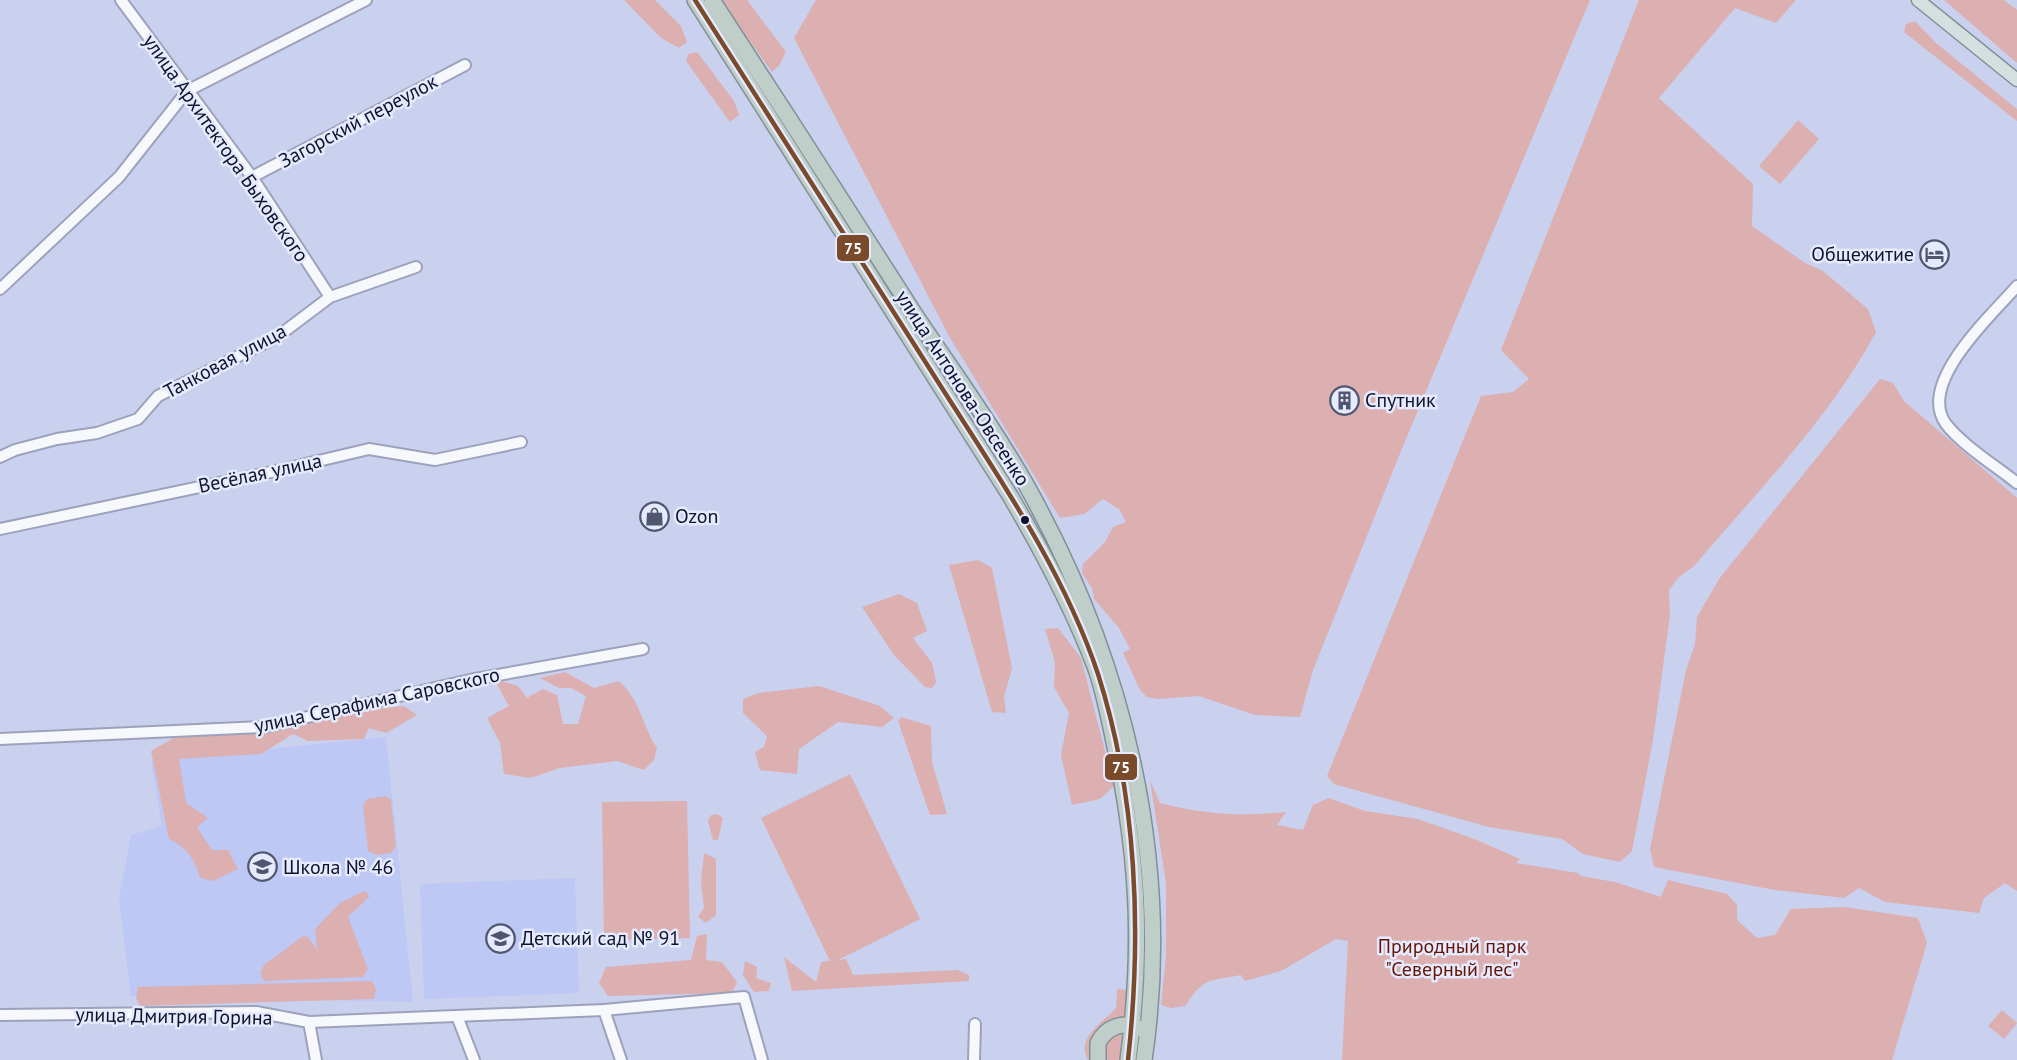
<svg xmlns="http://www.w3.org/2000/svg" width="2017" height="1060" viewBox="0 0 2017 1060" font-family="'PT Sans',sans-serif">
<rect width="100%" height="100%" fill="#cad1ee"/>
<g fill="#bdc8f5">
<polygon points="386,737 413,1002 131,996 119,899 131,835 162,826 151,761"/>
<polygon points="575,878 579,993 424,999 420,884"/>
</g>
<g fill="#dcafb1">
<polygon points="624,0 655,0 681,26 687,42 679,48 661,38"/>
<polygon points="720,0 747,0 786,52 779,66 772,72"/>
<polygon points="816,0 1590,0 1403,446 1313,670 1300,717 1255,715 1199,696 1157,699 1147,697 1140,690 1123,653 1130,649 1119,628 1094,599 1092,588 1082,573 1083,564 1105,542 1113,527 1126,522 1120,510 1103,499 1084,514 1060,518 949,336 794,38"/>
<path d="M1639 0H1796L1776 23 1735 8 1659 98 1753 184 1752 226 1805 263 1823 271 1868 309 1876 332C1830 418 1757 492 1694 566L1679 577 1669 590 1670 615 1653 740 1632 851 1620 862 1583 854 1562 839 1489 827 1334 784 1327 776 1481 396 1513 392 1529 379 1501 350Z"/>
<polygon points="1944,0 2004,0 2017,10 2017,63"/>
<polygon points="1915,21 1936,43 2017,109 2017,121 1904,32 1906,24"/>
<polygon points="697,52 734,101 739,115 730,122 686,61 688,54"/>
<polygon points="1798,120 1819,139 1780,184 1759,166"/>
<polygon points="1880,379 1893,383 1904,401 2017,498 2017,891 2005,883 1984,898 1979,913 1885,902 1859,888 1844,898 1775,890 1654,867 1650,849 1686,670 1695,644 1697,617 1719,579"/>
<polygon points="978,560 992,568 1012,668 1004,697 1006,713 992,712 949,565"/>
<polygon points="899,594 917,603 927,631 913,638 932,663 936,682 932,688 925,687 894,655 862,607"/>
<polygon points="1058,628 1081,658 1114,786 1100,799 1072,805 1061,755 1069,713 1054,687 1055,662 1045,629"/>
<path d="M565 672 594 688 619 681C642 702 641 724 657 748L654 760 644 770 617 761 560 768 530 778 504 774 500 743 487 718 509 706 494 679 518 686 527 698 543 689 557 695 563 724H578L586 696 571 688H559L540 678Z"/>
<polygon points="819,686 880,706 894,718 882,727 838,722 799,749 797,774 760,770 755,752 764,747 767,736 743,713 743,699 758,693"/>
<path d="M404 706 417 715 386 733 369 728 364 739 308 741 293 734 261 754 179 759 186 803 208 818 197 827 212 850H228L238 869 213 881 200 878C195 859 187 848 169 839L151 751 191 728Z"/>
<polygon points="901,717 931,726 932,762 947,814 930,815 898,721"/>
<polygon points="850,774 920,919 838,960 846,959 853,975 957,970 969,975 969,981 792,991 784,957 816,982 821,962 830,961 761,818"/>
<path d="M1150 780 1160 803C1202 814 1243 817 1286 812L1277 825 1303 830 1313 805 1329 798 1365 811 1418 819 1477 840 1520 859 1516 863 1578 873 1581 876 1615 882 1661 897 1668 880 1727 894 1737 905V920L1757 938 1775 935 1791 909 1844 907 1918 918 1927 943 1892 1060H1342L1348 941 1336 939 1281 971 1245 981 1241 975C1206 982 1206 976 1185 1006L1171 1008 1161 1005 1166 955V883Z"/>
<polygon points="386,796 391,800 396,846 391,853 376,855 368,851 363,805 367,799"/>
<polygon points="687,801 690,938 604,940 602,802"/>
<polygon points="717,814 723,818 718,840 713,840 708,821 711,815"/>
<polygon points="704,853 716,859 716,915 706,923 698,917 704,908 701,881"/>
<polygon points="364,891 370,896 348,917 368,969 363,977 264,981 260,973 264,965 303,936 308,937 317,950 315,929 340,903"/>
<polygon points="707,934 706,960 722,962 737,982 732,993 608,996 599,983 606,967 691,960 697,936"/>
<polygon points="745,961 757,967 756,978 771,983 769,991 754,992 743,975"/>
<polygon points="372,981 376,989 374,999 140,1006 136,998 138,987"/>
<path d="M1117 989 1127 990 1125 1019 1102 1026 1092 1041V1060H1088C1075 1037 1104 1022 1116 1008Z"/>
<polygon points="2002,1010 2017,1023 2004,1039 1988,1026"/>
<polygon points="1125,1031 1121,1060 1104,1060 1105,1040"/>
</g>
<g fill="none" stroke-linecap="round" stroke-linejoin="round">
<defs>
<g id="minor">
<polyline points="121,0 252,177 330,297"/>
<polyline points="252,177 465,65"/>
<path d="M2017 286C1992 315 1916 383 1946 424 1962 445 1996 466 2017 483"/>
<polyline points="0,289 119,177 187,91 366,0"/>
<polyline points="0,457 15,450 57,439 97,433 138,419 158,396 277,337 330,297 416,267"/>
<polyline points="0,529 276,471 369,449 435,460 521,442"/>
<polyline points="0,739 264,727 470,680 643,649"/>
<polyline points="604,1010 621,1060"/>
<polyline points="0,1015 256,1012 309,1022 316,1060"/>
<polyline points="457,1016 474,1060"/>
<polyline points="309,1022 604,1010 744,997 762,1060"/>
<polyline points="974,1060 975,1024"/>
</g>
<polyline id="major" points="1918,0 2017,80"/>
<g id="highway">
<path d="M695 0 1009 494C1042 550 1073 608 1096 669 1106 698 1112 732 1118 762 1139 867 1142 954 1128 1060"/>
<path d="M712 0C780 104 847 208 914 313 951 369 991 423 1024 481 1123 656 1174 859 1144 1060"/>
<path d="M1098 1060V1043C1106 1027 1124 1020 1140 1029"/>
</g>
</defs>
<use href="#minor" stroke="#9ca2bb" stroke-width="14"/>
<use href="#major" stroke="#7f9097" stroke-width="15"/>
<use href="#highway" stroke="#7f9097" stroke-width="18"/>
<use href="#minor" stroke="#f7f8fc" stroke-width="10"/>
<use href="#major" stroke="#d6dfdf" stroke-width="12"/>
<use href="#highway" stroke="#c0ceca" stroke-width="15"/>
<defs>
<path id="bus-1" d="M695 0C774 125 854 249 933 374 993 469 1062 566 1098 674 1137 796 1142 933 1128 1060"/>
</defs>
<use href="#bus-1" stroke="#e5eaff" stroke-width="9"/>
<use href="#bus-1" stroke="#7a4b2a" stroke-width="4.5"/>
</g>
<defs>
<symbol id="hotel-ring" viewBox="-11 -11 22 22"><circle r="9.5" fill="#e5eaff" stroke="#50566f" stroke-width="1.5"/><path d="M-6-4.5h1.5V1H6V5H4.5V3h-9V5H-6ZM-4 0a1.8 1.8 0 1 1 3.6 0ZM.5 0V-2.5h3Q6-2.5 6 0Z" fill="#50566f"/></symbol>
<symbol id="building-ring" viewBox="-11 -11 22 22"><circle r="9.5" fill="#e5eaff" stroke="#50566f" stroke-width="1.5"/><path d="M-4-6H4V6H1V3H-1V6H-4ZM-2.5-4.3h1.7v1.8h-1.7ZM.8-4.3h1.7v1.8H.8ZM-2.5-1h1.7V.8h-1.7ZM.8-1h1.7V.8H.8Z" fill="#50566f"/></symbol>
<symbol id="shop-ring" viewBox="-11 -11 22 22"><circle r="9.5" fill="#e5eaff" stroke="#50566f" stroke-width="1.5"/><path d="M-5-2.5h2.3a2.7 3.5 0 0 1 5.4 0H5L5.5 6h-11ZM-1.5-2.5h3a1.5 2.3 0 0 0-3 0Z" fill="#50566f"/></symbol>
<symbol id="school-ring" viewBox="-11 -11 22 22"><circle r="9.5" fill="#e5eaff" stroke="#50566f" stroke-width="1.5"/><path d="M0-5L7-2L0 1L-7-2ZM-4 1L0 2.5L4 1V4Q0 6-4 4Z" fill="#50566f"/></symbol>
</defs>
<g fill-rule="evenodd">
<use href="#hotel-ring" x="1918" y="238" width="33" height="33"/>
<use href="#building-ring" x="1328" y="384" width="33" height="33"/>
<use href="#shop-ring" x="638" y="500" width="33" height="33"/>
<use href="#school-ring" x="246" y="850" width="33" height="33"/>
<use href="#school-ring" x="484" y="922" width="33" height="33"/>
</g>
<circle fill="#0f132b" stroke="#e5eaff" stroke-width="2" cx="1025" cy="520" r="5"/>
<g text-anchor="middle" dominant-baseline="central" stroke-width="5" stroke-linejoin="round" paint-order="stroke">
<g font-size="20" fill="#0f132b" stroke="#e5eaff">
<text transform="translate(358 121) rotate(-28)">Загорский переулок</text>
<text transform="translate(226 148) rotate(55)">улица Архитектора Быховского</text>
<text transform="translate(225 361) rotate(-28)">Танковая улица</text>
<text transform="translate(963 388) rotate(57)">улица Антонова-Овсеенко</text>
<text transform="translate(260 473) rotate(-12)">Весёлая улица</text>
<text transform="translate(377 700) rotate(-12)">улица Серафима Саровского</text>
<text transform="translate(174 1016) rotate(1)">улица Дмитрия Горина</text>
</g>
<g font-size="20" fill="#0f132b" stroke="#e5eaff" text-anchor="start">
<text x="1914" y="254" text-anchor="end">Общежитие</text>
<text x="1365" y="400">Спутник</text>
<text x="675" y="516">Ozon</text>
<text x="283" y="867">Школа № 46</text>
<text x="521" y="938">Детский сад № 91</text>
</g>
<g font-size="20" fill="#661400" stroke="#e5eaff">
<text x="1452" y="946">Природный парк<tspan x="1452" dy="23">"Северный лес"</tspan></text>
</g>
</g>
<g stroke="#e5eaff" stroke-width="2">
<rect x="836" y="234" width="34" height="28" rx="6" fill="#7a4b2a"/>
<rect x="1104" y="753" width="34" height="28" rx="6" fill="#7a4b2a"/>
</g>
<g font-size="16" text-anchor="middle" font-weight="bold" fill="#fff">
<text x="853" y="254">75</text>
<text x="1121" y="773">75</text>
</g>
</svg>
